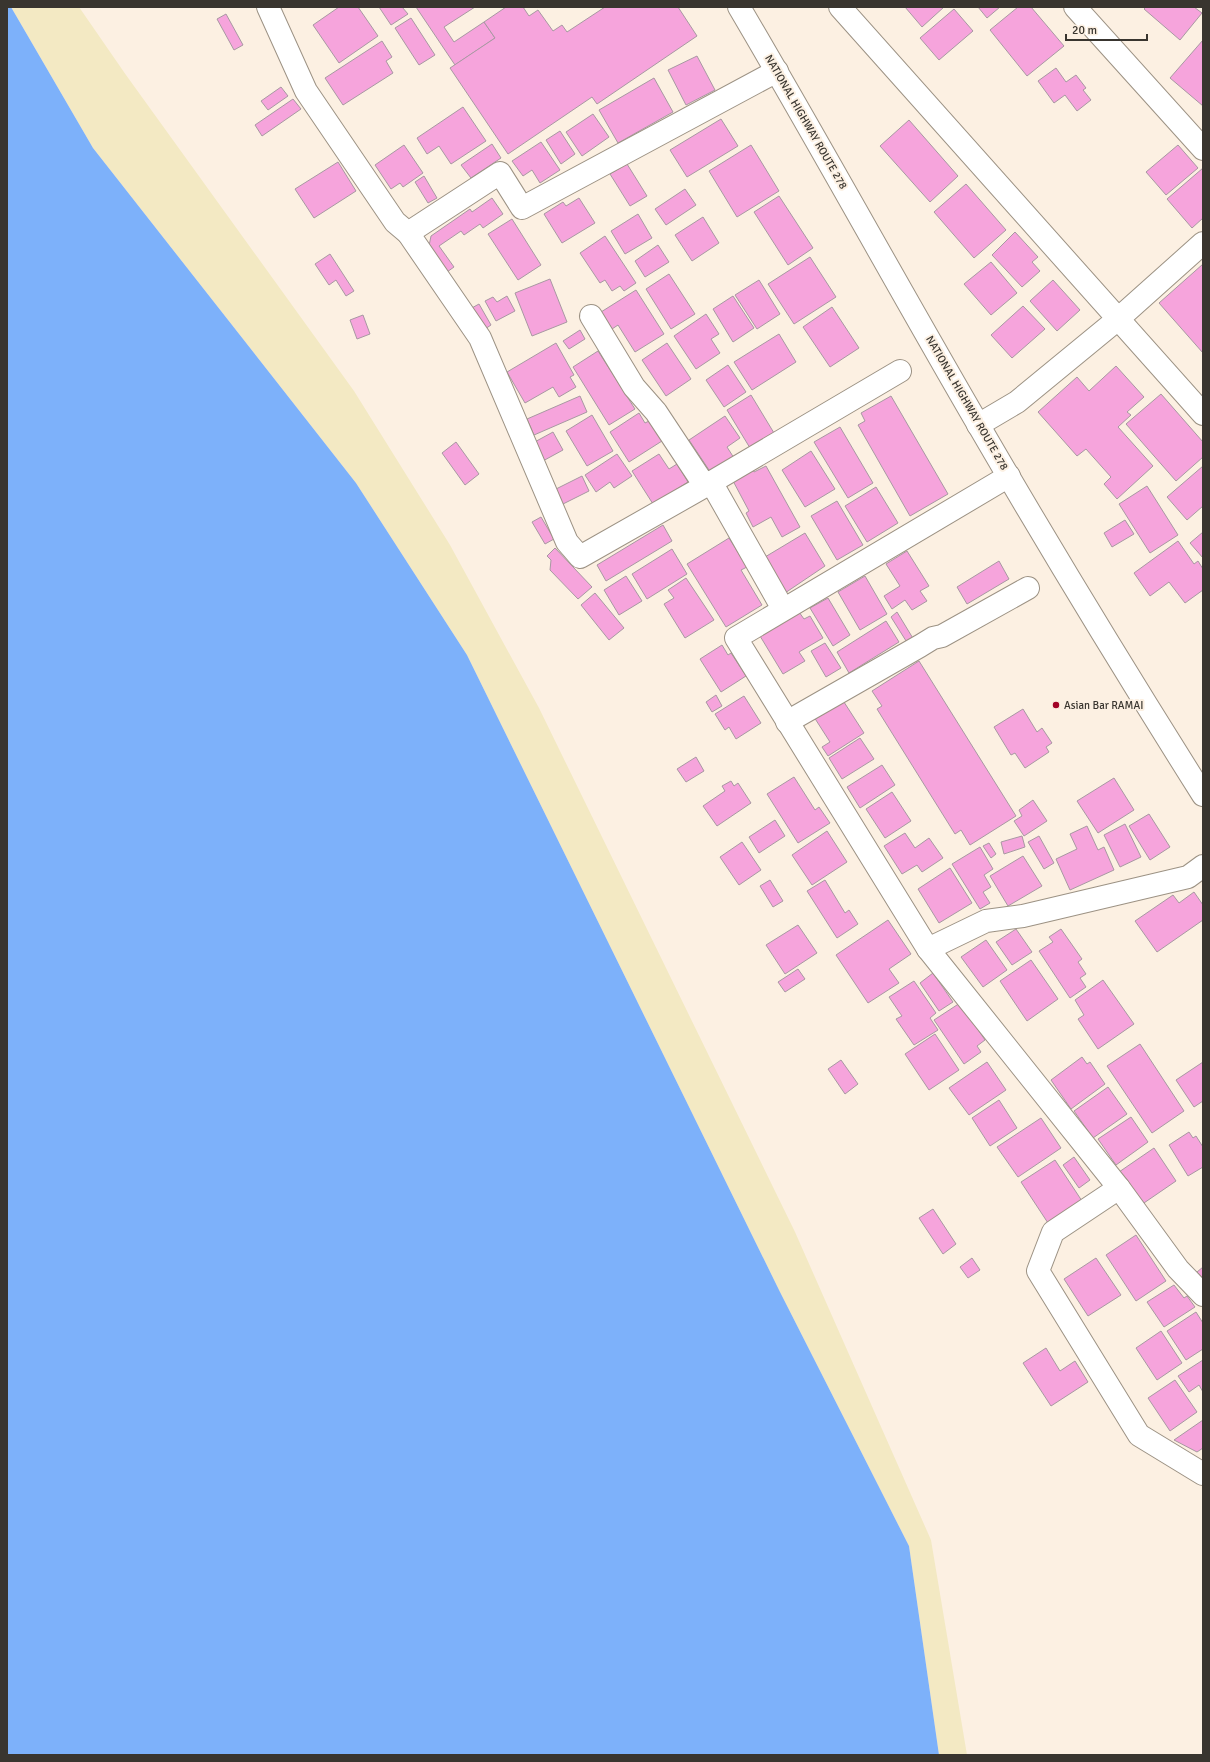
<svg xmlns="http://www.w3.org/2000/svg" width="1210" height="1762" viewBox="0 0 1210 1762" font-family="Signika,sans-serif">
<rect width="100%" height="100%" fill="#fcf0e2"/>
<polygon fill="#f3e9c3" points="11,7 79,7 126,75 354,391 450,545 539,708 795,1232 931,1540 967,1755 939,1755 909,1546 780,1292 467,655 356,483 93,148"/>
<polygon fill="#7db1fa" points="7,7 11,7 93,148 356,483 467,655 780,1292 909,1546 939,1755 7,1755"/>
<g fill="#f6a4dc" stroke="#a898a2">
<polygon points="339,7 358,7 378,36 339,63 313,25"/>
<polygon points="379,7 402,7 408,14 391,25"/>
<polygon points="416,7 475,7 444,27 454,42 484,22 495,38 455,65"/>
<polygon points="506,7 523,7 529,16 538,10 553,31 562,25 567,32 605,7 678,7 697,36 597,104 592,97 508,154 450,68 495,38 484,22"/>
<polygon points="905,7 944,7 922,27"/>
<polygon points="978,7 1000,7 987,18"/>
<polygon points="1018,7 1031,7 1064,46 1027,76 990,30"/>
<polygon points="1146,7 1194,7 1202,13 1180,40 1144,9"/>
<polygon points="954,9 973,31 939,60 920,38"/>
<polygon points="226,14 243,45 234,50 217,19"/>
<polygon points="411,18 435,55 419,65 395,28"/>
<polygon points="1203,40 1203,106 1170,78"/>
<polygon points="382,41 392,57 386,61 393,73 343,105 325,78"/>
<polygon points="697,56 715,90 686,105 668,70"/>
<polygon points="1056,68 1066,82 1076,75 1086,88 1083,90 1091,100 1077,111 1065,95 1054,103 1038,81"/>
<polygon points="654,78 673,112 618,143 599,110"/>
<polygon points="281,87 288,96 268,110 261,101"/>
<polygon points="293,99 301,109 262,136 255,125"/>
<polygon points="463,107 486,141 451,164 439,146 427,154 417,138"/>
<polygon points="593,114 609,137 582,156 566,132"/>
<polygon points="721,119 738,146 687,177 670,150"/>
<polygon points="909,120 958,176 930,202 880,146"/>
<polygon points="560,131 575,154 561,164 546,140"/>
<polygon points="541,142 560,170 540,183 532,170 523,176 512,161"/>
<polygon points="492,144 501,158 471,178 461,165"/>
<polygon points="404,145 423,173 403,187 400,183 391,189 375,165"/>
<polygon points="751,145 779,191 737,217 709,171"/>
<polygon points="1178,145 1198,168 1166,195 1146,172"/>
<polygon points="338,162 356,191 314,218 295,189"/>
<polygon points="627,164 647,196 630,206 610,174"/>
<polygon points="1203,168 1203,218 1192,228 1167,199"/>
<polygon points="424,176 437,198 428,203 415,182"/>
<polygon points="966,184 1006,230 974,258 934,212"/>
<polygon points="685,189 696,205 666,225 655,209"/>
<polygon points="779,196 813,248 788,265 754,212"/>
<polygon points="492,198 503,214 483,228 480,224 464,235 461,231 439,246 454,267 447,272 429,246 431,236 470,209 472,212"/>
<polygon points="579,198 595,223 562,243 544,214 563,202 566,206"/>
<polygon points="638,214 652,238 625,254 611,231"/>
<polygon points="703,217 719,243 692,261 675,235"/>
<polygon points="512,219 541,265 518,280 488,234"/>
<polygon points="1015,232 1038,257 1032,262 1040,271 1022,287 992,255"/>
<polygon points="605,236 636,283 624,291 620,286 612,291 605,280 600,283 580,253"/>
<polygon points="658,245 669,262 645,277 635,261"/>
<polygon points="330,254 354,291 346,296 336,280 329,285 315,264"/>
<polygon points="810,257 836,297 794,324 768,284"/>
<polygon points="991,262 1017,293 991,315 964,284"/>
<polygon points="1203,264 1203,353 1159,303"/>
<polygon points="669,274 695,314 671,329 646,289"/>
<polygon points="550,279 567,322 532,336 515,293"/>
<polygon points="759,280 780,314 757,329 735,295"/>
<polygon points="1053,280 1080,310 1057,331 1030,301"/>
<polygon points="636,290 664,334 635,352 618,325 612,329 601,312"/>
<polygon points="507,296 515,311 496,321 485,301 493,297 497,302"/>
<polygon points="733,296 754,328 733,342 713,309"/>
<polygon points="479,304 491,325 482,331 470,309"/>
<polygon points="1023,306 1045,329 1012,358 991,335"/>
<polygon points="832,307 859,348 830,367 803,327"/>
<polygon points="706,314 719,334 711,339 720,353 696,369 674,336"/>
<polygon points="363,315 370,334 357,339 350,320"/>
<polygon points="580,330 585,339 569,349 563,341"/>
<polygon points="779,334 796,362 752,390 734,362"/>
<polygon points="556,343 574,375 570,377 576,387 559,397 553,387 525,403 507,372"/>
<polygon points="667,343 691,379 666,396 642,360"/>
<polygon points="598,351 635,409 609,425 573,367"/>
<polygon points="728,365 746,392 724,407 706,380"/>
<polygon points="1116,366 1144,397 1127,412 1131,415 1118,427 1153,466 1117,499 1104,484 1111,477 1086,449 1077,456 1038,412 1077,377 1089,391"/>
<polygon points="1161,394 1203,442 1203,457 1176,481 1126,424"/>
<polygon points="751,395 774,433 750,448 727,410"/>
<polygon points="580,396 587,412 534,435 527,419"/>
<polygon points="891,396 948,494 910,516 858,425 865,421 861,413"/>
<polygon points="639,413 645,423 649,421 662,441 629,462 610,432"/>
<polygon points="592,415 613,451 587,466 566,431"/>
<polygon points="725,416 740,438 727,447 734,458 711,473 689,440"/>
<polygon points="840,427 873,483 848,498 814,442"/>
<polygon points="553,432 563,450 541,462 531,444"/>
<polygon points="456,442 479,474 465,485 442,453"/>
<polygon points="811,451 835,489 805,507 782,470"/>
<polygon points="617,454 632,476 614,488 610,482 596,492 585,475"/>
<polygon points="659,454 669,469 677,464 688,482 653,504 632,471"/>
<polygon points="766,466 800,527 782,537 771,517 753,527 746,513 749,511 732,479 752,468 754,472"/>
<polygon points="1203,466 1203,506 1187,520 1167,497"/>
<polygon points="582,476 589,491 561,505 554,490"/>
<polygon points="1147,486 1178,535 1150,553 1119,504"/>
<polygon points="876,487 898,523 867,542 845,506"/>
<polygon points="837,501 863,545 837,560 811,516"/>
<polygon points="541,517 554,539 545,544 532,522"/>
<polygon points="1125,520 1134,534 1112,547 1104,533"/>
<polygon points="663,525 672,541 606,581 597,565"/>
<polygon points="1203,532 1203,558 1190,543"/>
<polygon points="805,533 825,566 785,593 765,557"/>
<polygon points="729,538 747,567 741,570 762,605 726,627 687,564"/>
<polygon points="1178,541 1194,564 1198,561 1203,569 1203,590 1185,603 1169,582 1150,596 1134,573"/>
<polygon points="555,548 592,587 578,599 550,570 551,560 547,556"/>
<polygon points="672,549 687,574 647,599 632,574"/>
<polygon points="907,551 929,586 920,591 927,601 912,610 905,600 892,609 884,596 900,586 886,564"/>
<polygon points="999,561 1009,579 967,604 957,587"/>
<polygon points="626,576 642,601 619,615 604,590"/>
<polygon points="865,576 887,614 860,630 838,592"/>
<polygon points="686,578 714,620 685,638 664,604 674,598 668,590"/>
<polygon points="595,593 624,628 609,640 581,605"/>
<polygon points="828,598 850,635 833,646 810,608"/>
<polygon points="799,612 804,619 810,616 823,638 799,652 805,661 783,674 760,636"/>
<polygon points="897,612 914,640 908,644 891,617"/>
<polygon points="886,621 899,642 849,673 837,652"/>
<polygon points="825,643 841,668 826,677 811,651"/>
<polygon points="722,645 728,655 731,653 746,676 721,692 700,659"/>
<polygon points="919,661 1016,816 970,845 961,830 955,834 877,709 882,706 872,691"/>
<polygon points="716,695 722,706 712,712 706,702"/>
<polygon points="744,696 761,723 736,739 729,727 725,730 715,714"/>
<polygon points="842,699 864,733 828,756 822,747 830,742 814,717"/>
<polygon points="1023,709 1037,732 1042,728 1052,743 1046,747 1049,752 1025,768 1015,753 1011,755 994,727"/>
<polygon points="860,738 874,759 842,779 829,758"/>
<polygon points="696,757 704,771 686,782 677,769"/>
<polygon points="882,765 895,785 860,808 847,787"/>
<polygon points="794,777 815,810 819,807 830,823 798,843 767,794"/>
<polygon points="1114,778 1134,810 1098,833 1077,801"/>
<polygon points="731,781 734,786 738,783 751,803 717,826 703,806 725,791 722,786"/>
<polygon points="892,792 911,821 885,838 866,809"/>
<polygon points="1033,800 1047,821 1024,836 1014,821 1022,816 1019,810"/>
<polygon points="1149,814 1170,847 1150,860 1129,826"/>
<polygon points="775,820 785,836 759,853 749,837"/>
<polygon points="1125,824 1141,857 1120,867 1104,835"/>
<polygon points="1087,826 1098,850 1104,847 1114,870 1070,890 1056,859 1077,849 1070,834"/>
<polygon points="827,831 847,862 812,885 792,855"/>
<polygon points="905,833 915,848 929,838 943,858 922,872 917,865 902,874 884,846"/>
<polygon points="1022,836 1025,847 1004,854 1001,842"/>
<polygon points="1039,836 1054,863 1044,869 1028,842"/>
<polygon points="742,842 761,870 739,885 720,857"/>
<polygon points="989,843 996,854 991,858 983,846"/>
<polygon points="980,847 993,869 984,875 991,887 983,892 990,903 980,909 952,864"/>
<polygon points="1023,856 1042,886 1008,906 990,876"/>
<polygon points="950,868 972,903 939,923 918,889"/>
<polygon points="770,880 783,901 773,907 760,886"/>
<polygon points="825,880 845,913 849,910 858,924 837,938 807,891"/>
<polygon points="1194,892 1203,905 1203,920 1157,952 1135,921 1173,895 1179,903"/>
<polygon points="888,920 911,954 889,969 899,983 868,1003 836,955"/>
<polygon points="798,925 817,953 785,974 766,945"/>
<polygon points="1016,929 1032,952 1012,965 996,942"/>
<polygon points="1061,929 1082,959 1078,962 1086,974 1080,978 1086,987 1070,998 1039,951 1053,942 1049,937"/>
<polygon points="986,940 1007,970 983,987 961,957"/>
<polygon points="1031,960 1058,999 1027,1021 1000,981"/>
<polygon points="798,969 805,979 785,992 778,982"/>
<polygon points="933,973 953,1002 939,1011 920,983"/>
<polygon points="1103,980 1134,1024 1098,1049 1078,1019 1084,1015 1075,1000"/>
<polygon points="914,981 936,1013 930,1018 938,1030 914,1045 896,1019 902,1016 889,997"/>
<polygon points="960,1003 985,1040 977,1046 981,1052 964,1064 934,1020"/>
<polygon points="935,1034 959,1070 929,1090 905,1054"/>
<polygon points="1140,1044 1184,1111 1152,1133 1107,1066"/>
<polygon points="1082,1057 1087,1064 1090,1062 1105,1084 1071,1109 1051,1080"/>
<polygon points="841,1060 858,1084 845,1094 828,1069"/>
<polygon points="987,1062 1006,1090 969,1115 949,1088"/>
<polygon points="1203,1062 1203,1101 1194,1107 1176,1080"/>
<polygon points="1108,1087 1127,1114 1093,1138 1074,1111"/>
<polygon points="999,1100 1017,1128 990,1146 972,1118"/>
<polygon points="1131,1117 1148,1142 1116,1165 1098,1139"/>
<polygon points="1041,1118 1061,1148 1018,1177 997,1147"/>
<polygon points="1189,1132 1193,1138 1196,1136 1203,1147 1203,1167 1188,1176 1169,1145"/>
<polygon points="1154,1148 1176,1181 1141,1205 1119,1172"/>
<polygon points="1074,1157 1090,1180 1079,1188 1063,1165"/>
<polygon points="1055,1160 1082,1201 1048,1223 1021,1182"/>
<polygon points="933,1209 956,1244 943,1254 919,1218"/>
<polygon points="1136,1235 1166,1281 1136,1301 1106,1255"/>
<polygon points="972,1258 980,1270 968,1278 960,1267"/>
<polygon points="1096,1258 1121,1295 1088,1316 1064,1279"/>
<polygon points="1203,1267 1203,1279 1197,1272"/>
<polygon points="1174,1285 1184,1298 1187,1296 1195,1307 1164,1327 1147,1302"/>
<polygon points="1196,1312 1203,1323 1203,1349 1186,1360 1167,1331"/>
<polygon points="1161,1331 1182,1363 1157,1380 1136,1348"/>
<polygon points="1046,1348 1060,1371 1075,1361 1088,1382 1051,1406 1023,1363"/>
<polygon points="1203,1360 1203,1392 1199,1385 1189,1392 1178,1376"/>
<polygon points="1175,1380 1197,1412 1170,1431 1148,1398"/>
<polygon points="1203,1420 1203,1448 1197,1452 1174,1440"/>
</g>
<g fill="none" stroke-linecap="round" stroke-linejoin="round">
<defs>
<g id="minor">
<polyline points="268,7 306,91 395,222 408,233 500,173 522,208 777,71"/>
<polyline points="840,7 1203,414"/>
<polyline points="1075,7 1203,149"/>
<polyline points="408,233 480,338 567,542 580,557 705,486 900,371"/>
<polyline points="591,316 634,387 656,412 705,486"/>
<polyline points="978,425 1017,402 1118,319 1203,243"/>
<polyline points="1009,476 736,638 928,949 1119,1188 1053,1232 1038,1271 1139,1435 1203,1474"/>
<polyline points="711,482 783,609"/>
<polyline points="787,722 920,646 933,638 942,636 1028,588"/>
<polyline points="928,949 986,921 1023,916 1188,877 1203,866"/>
<polyline points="1119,1188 1178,1269 1203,1295"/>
</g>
<path id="trunk" d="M739 7C821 146 898 287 979 426 1051 550 1126 673 1203 795"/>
</defs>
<use href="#minor" stroke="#9c9284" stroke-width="24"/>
<use href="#trunk" stroke="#9c9284" stroke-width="24"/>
<use href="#minor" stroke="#fff" stroke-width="22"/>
<use href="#trunk" stroke="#fff" stroke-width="22"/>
</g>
<circle fill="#a20326" stroke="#fcf0e2" stroke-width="1.5" cx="1056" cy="705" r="4"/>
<g text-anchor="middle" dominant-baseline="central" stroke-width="4" stroke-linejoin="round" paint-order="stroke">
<g font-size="11" fill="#39352f" stroke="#fcf0e2">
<text transform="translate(806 122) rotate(60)">NATIONAL HIGHWAY ROUTE 278</text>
<text transform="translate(967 403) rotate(60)">NATIONAL HIGHWAY ROUTE 278</text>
</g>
<g font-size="11" fill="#39352f" stroke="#fcf0e2" text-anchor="start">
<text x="1064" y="705">Asian Bar RAMAI</text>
</g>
</g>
<rect width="1210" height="1762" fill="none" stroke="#39352f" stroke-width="16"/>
<path d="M1066 34v6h81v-6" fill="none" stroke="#39352f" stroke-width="2"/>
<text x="1072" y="34" font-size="12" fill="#39352f" stroke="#fcf0e2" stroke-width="3" paint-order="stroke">20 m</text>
</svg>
